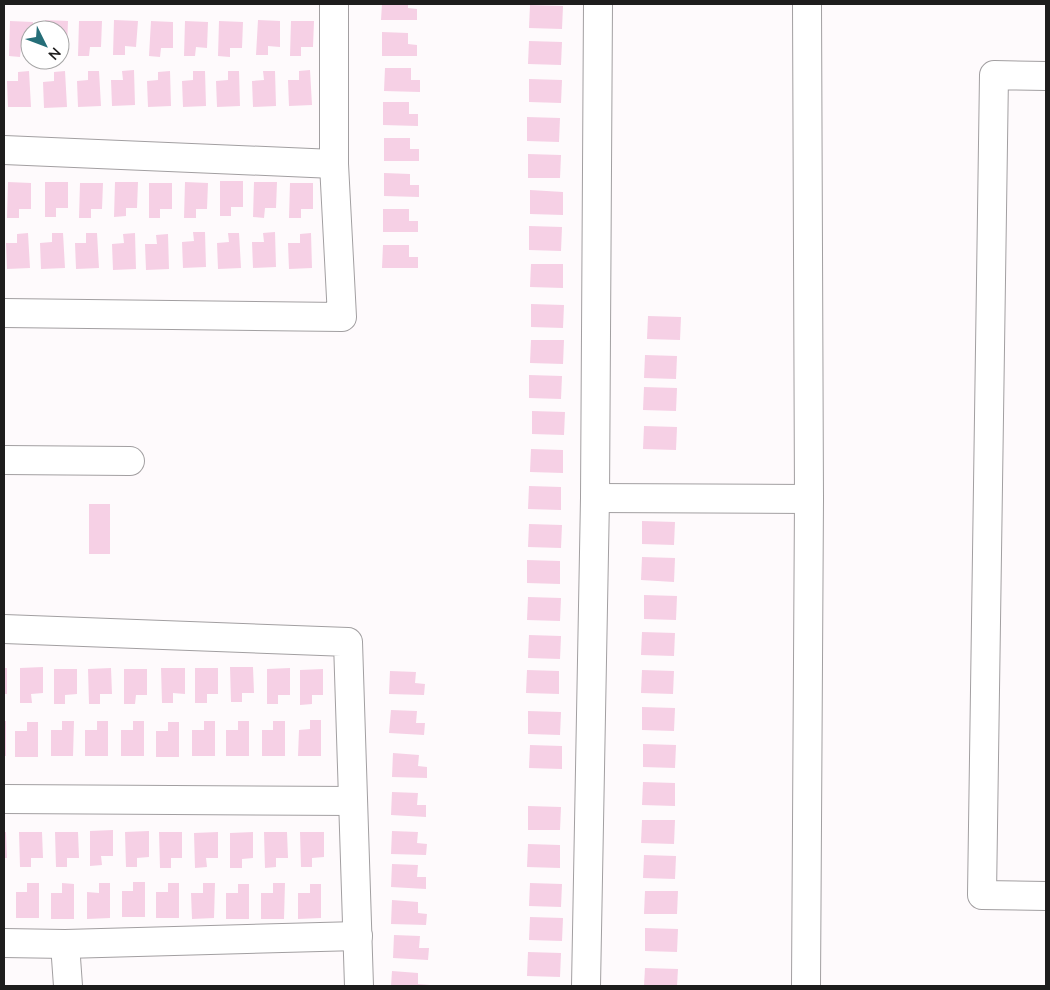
<svg xmlns="http://www.w3.org/2000/svg" width="1050" height="990" viewBox="0 0 1050 990" font-family="Mulish,sans-serif">
<rect width="100%" height="100%" fill="#fefafc"/>
<g fill="#f6d0e5">
<polygon points="382,4 408,4 408,8 417,9 417,20 381,20"/>
<polygon points="530,5 563,6 562,29 529,28"/>
<polygon points="45,20 68,21 67,47 60,47 60,30 45,30"/>
<polygon points="114,20 138,21 136,47 125,46 125,55 113,55"/>
<polygon points="258,20 280,21 280,47 268,46 268,55 256,55"/>
<polygon points="10,21 33,22 33,30 30,30 30,48 21,48 20,57 9,56"/>
<polygon points="79,21 102,21 101,47 90,47 89,56 78,56"/>
<polygon points="151,21 173,22 173,48 161,48 160,57 149,56"/>
<polygon points="185,21 208,22 207,48 196,47 195,56 184,56"/>
<polygon points="219,21 243,22 242,48 230,48 230,57 218,56"/>
<polygon points="291,21 314,21 313,47 301,47 301,56 290,56"/>
<polygon points="382,32 408,33 408,44 417,45 417,56 382,56"/>
<polygon points="529,41 562,42 561,65 528,64"/>
<polygon points="385,68 411,68 411,80 420,80 420,92 384,91"/>
<polygon points="134,70 135,105 112,106 111,80 123,80 122,71"/>
<polygon points="310,70 312,105 289,106 288,80 299,80 299,71"/>
<polygon points="29,71 31,107 8,107 7,81 18,81 18,72"/>
<polygon points="65,71 67,107 44,108 43,82 54,81 54,72"/>
<polygon points="88,71 99,71 101,106 78,107 77,81 88,80"/>
<polygon points="170,71 171,106 148,107 147,81 158,80 158,72"/>
<polygon points="193,71 205,71 206,106 183,107 182,81 193,80"/>
<polygon points="228,71 239,71 240,106 217,107 216,81 228,80"/>
<polygon points="263,71 275,71 276,106 253,107 252,81 264,80"/>
<polygon points="529,79 562,80 561,103 529,102"/>
<polygon points="383,102 409,102 409,114 418,114 418,126 383,125"/>
<polygon points="527,117 560,118 559,142 527,141"/>
<polygon points="384,138 410,138 410,149 419,149 419,161 384,161"/>
<polygon points="528,154 561,155 560,178 528,178"/>
<polygon points="384,173 410,174 410,185 419,185 419,197 384,196"/>
<polygon points="220,181 243,181 243,207 231,207 231,216 220,216"/>
<polygon points="8,182 31,183 31,209 19,209 19,218 7,218"/>
<polygon points="45,182 68,182 68,208 56,208 56,217 45,217"/>
<polygon points="115,182 138,182 137,208 126,208 126,216 114,217"/>
<polygon points="185,182 208,183 207,209 196,209 196,218 184,218"/>
<polygon points="254,182 277,182 276,208 265,208 264,218 253,217"/>
<polygon points="80,183 103,183 102,209 91,209 91,218 79,218"/>
<polygon points="149,183 172,183 172,209 160,209 160,218 149,218"/>
<polygon points="290,183 313,183 313,209 301,209 301,218 289,218"/>
<polygon points="530,190 563,192 563,215 530,214"/>
<polygon points="383,209 409,209 409,221 418,221 418,232 383,232"/>
<polygon points="529,226 562,227 561,251 529,250"/>
<polygon points="193,232 205,232 206,267 183,268 182,242 194,241"/>
<polygon points="275,232 276,267 253,268 252,242 264,242 263,233"/>
<polygon points="28,233 30,268 7,269 6,243 17,243 17,234"/>
<polygon points="52,233 63,233 65,268 41,269 40,243 52,242"/>
<polygon points="86,233 97,233 99,268 76,269 75,243 86,243"/>
<polygon points="135,233 136,269 113,270 112,244 124,243 123,234"/>
<polygon points="228,233 239,233 241,268 218,269 217,243 229,242"/>
<polygon points="311,233 312,268 289,269 288,243 300,243 300,234"/>
<polygon points="168,234 169,269 146,270 145,244 157,244 156,235"/>
<polygon points="383,245 409,245 409,257 418,257 418,268 382,268"/>
<polygon points="531,264 563,264 563,288 530,287"/>
<polygon points="531,304 564,305 563,328 531,327"/>
<polygon points="648,316 681,317 680,340 647,339"/>
<polygon points="531,340 564,340 563,364 530,363"/>
<polygon points="645,355 677,356 676,379 644,378"/>
<polygon points="529,375 562,376 561,399 529,398"/>
<polygon points="644,387 677,388 676,411 643,410"/>
<polygon points="532,411 565,412 564,435 532,434"/>
<polygon points="644,426 677,427 676,450 643,449"/>
<polygon points="531,449 563,450 563,473 530,472"/>
<polygon points="529,486 561,487 561,510 528,509"/>
<rect x="89" y="504" width="21" height="50"/>
<polygon points="642,521 675,522 674,545 642,544"/>
<polygon points="529,524 562,525 561,548 528,547"/>
<polygon points="642,557 675,558 674,582 641,580"/>
<polygon points="527,560 560,561 560,584 527,583"/>
<polygon points="644,595 677,596 676,620 644,619"/>
<polygon points="528,597 561,598 560,621 527,620"/>
<polygon points="642,632 675,633 674,656 641,655"/>
<polygon points="529,635 561,636 560,659 528,658"/>
<polygon points="43,667 43,693 31,694 32,703 20,703 20,668"/>
<polygon points="230,667 253,667 254,693 242,693 242,702 231,702"/>
<rect x="4" y="668" width="3" height="26"/>
<polygon points="111,668 112,694 100,694 100,704 89,704 88,669"/>
<polygon points="161,668 185,668 185,694 173,693 173,703 162,703"/>
<polygon points="195,668 218,668 218,694 207,694 207,703 195,703"/>
<polygon points="290,668 290,695 278,695 278,704 267,704 267,669"/>
<polygon points="54,669 77,669 77,694 65,695 65,704 54,704"/>
<polygon points="124,669 147,669 147,695 136,695 135,704 124,704"/>
<polygon points="323,669 323,695 312,695 312,704 300,705 300,670"/>
<polygon points="527,670 559,671 559,694 526,693"/>
<polygon points="642,670 674,671 673,694 641,693"/>
<polygon points="390,671 416,672 415,683 425,684 424,695 389,694"/>
<polygon points="642,707 675,708 674,731 642,730"/>
<polygon points="391,710 417,711 416,723 425,723 424,735 389,733"/>
<polygon points="528,711 561,712 560,735 528,734"/>
<polygon points="310,720 321,720 321,756 298,756 299,730 310,729"/>
<rect x="4" y="721" width="2" height="35"/>
<polygon points="62,721 74,721 73,756 51,756 51,730 62,730"/>
<polygon points="97,721 108,721 108,756 85,756 85,730 97,730"/>
<polygon points="133,721 144,721 144,756 121,756 121,730 133,730"/>
<polygon points="204,721 215,721 215,756 192,756 192,730 204,730"/>
<polygon points="238,721 249,721 249,756 226,756 226,730 238,730"/>
<polygon points="273,721 285,721 285,756 262,756 262,730 273,730"/>
<polygon points="27,722 38,722 38,757 15,757 15,731 27,731"/>
<polygon points="168,722 179,722 179,757 156,757 156,731 168,731"/>
<polygon points="643,744 676,745 675,768 643,767"/>
<polygon points="530,745 562,746 562,769 529,768"/>
<polygon points="393,753 419,755 418,766 427,767 427,778 392,777"/>
<polygon points="643,782 675,783 675,806 642,805"/>
<polygon points="392,792 418,793 417,805 426,805 426,817 391,815"/>
<polygon points="528,806 561,807 560,830 528,830"/>
<polygon points="642,820 675,820 674,844 641,843"/>
<polygon points="113,830 113,856 101,856 102,865 90,866 90,831"/>
<polygon points="149,831 149,857 137,858 137,867 126,867 125,832"/>
<polygon points="392,831 418,832 417,843 427,844 426,855 391,854"/>
<polygon points="4,832 6,832 7,858 4,858"/>
<polygon points="19,832 42,832 43,858 31,858 31,867 20,867"/>
<polygon points="55,832 78,832 79,858 67,858 67,867 56,867"/>
<polygon points="159,832 182,832 182,858 171,858 171,868 160,868"/>
<polygon points="218,832 218,858 206,858 207,867 195,868 194,833"/>
<polygon points="253,832 253,858 242,859 242,868 230,868 230,833"/>
<polygon points="264,832 287,832 288,858 276,858 276,867 265,868"/>
<polygon points="300,832 324,832 324,857 312,858 312,867 301,867"/>
<polygon points="528,844 560,845 560,868 527,867"/>
<polygon points="644,855 676,856 675,879 643,878"/>
<polygon points="392,864 418,865 417,877 426,877 426,889 391,887"/>
<polygon points="133,882 145,882 145,917 122,917 122,891 133,891"/>
<polygon points="27,883 39,883 39,918 16,918 16,892 27,892"/>
<polygon points="62,883 74,884 74,919 51,919 51,893 62,893"/>
<polygon points="99,883 110,883 110,918 87,919 87,892 99,893"/>
<polygon points="168,883 179,883 179,918 156,918 156,892 168,892"/>
<polygon points="203,883 215,883 214,918 192,919 191,893 203,893"/>
<polygon points="273,883 285,883 284,919 261,919 261,893 273,893"/>
<polygon points="530,883 562,884 561,907 529,906"/>
<polygon points="238,884 249,884 249,919 226,919 226,893 238,893"/>
<polygon points="310,884 321,884 321,918 298,919 298,893 310,893"/>
<polygon points="645,891 678,891 677,914 644,914"/>
<polygon points="392,900 418,902 418,913 427,914 426,925 391,924"/>
<polygon points="530,917 563,918 562,941 529,940"/>
<polygon points="645,928 678,929 677,952 645,951"/>
<polygon points="394,935 420,936 419,948 429,948 428,960 393,958"/>
<polygon points="528,952 561,953 560,977 527,976"/>
<polygon points="645,968 678,969 677,986 644,986"/>
<polygon points="392,971 418,973 418,984 430,985 430,986 391,986"/>
</g>
<g fill="none" stroke-linecap="round" stroke-linejoin="round">
<defs>
<g id="minor">
<polyline points="1046,76 994,75 982,895 1046,896"/>
<polyline points="4,150 334,164"/>
<polyline points="4,313 342,317 334,164 334,4"/>
<polyline points="4,460 130,461"/>
<polyline points="595,498 809,499"/>
<polyline points="4,629 348,642 359,986"/>
<polyline points="4,799 353,801"/>
<polyline points="4,943 65,944 358,936"/>
<polyline points="65,944 68,986"/>
<polyline points="586,986 595,498 598,4"/>
<polyline points="806,986 809,499 807,4"/>
</g>
</defs>
<use href="#minor" stroke="#a29fa1" stroke-width="30"/>
<use href="#minor" stroke="#fff" stroke-width="28"/>
</g>
<rect width="1050" height="990" fill="none" stroke="#1e1d1d" stroke-width="10"/>
<g transform="translate(45 45) rotate(132)"><circle r="24" fill="#ffffff" stroke="#a5a5a5"/>
<path d="M0-4L9 19L0 12L-9 19Z" fill="#256e78"/>
<text y="-8" font-size="14" font-weight="bold" text-anchor="middle" fill="#1e1d1d">N</text>
</g>
</svg>
